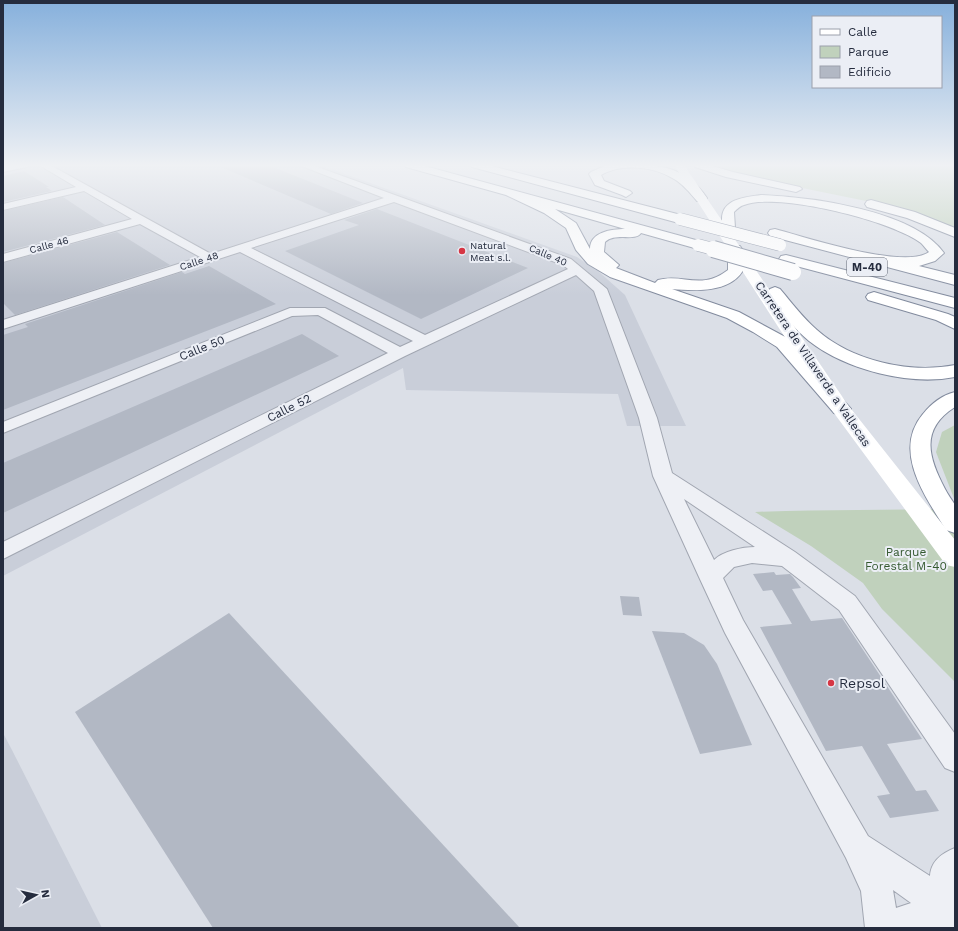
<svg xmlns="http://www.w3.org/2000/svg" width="958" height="931" viewBox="0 0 958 931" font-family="'Work Sans',sans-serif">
<rect width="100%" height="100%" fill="#dbdfe7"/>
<g fill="#c9ced9">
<polygon points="3,165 320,165 577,257 598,271 625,295 686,426 627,426 618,394 406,390 403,368 3,576"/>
<polygon points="3,733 13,752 102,928 3,928"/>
</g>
<g fill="#c0d1bc">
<polygon points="709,165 955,165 955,229 908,211 866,201 768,181 717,169"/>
<polygon points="955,425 955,501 936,452 942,432"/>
<path d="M955 508V682L882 609 863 583 811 546 755 512C821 509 888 511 955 508Z"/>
</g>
<g fill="#b2b8c4">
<polygon points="216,165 268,165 363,203 331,214"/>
<polygon points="24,171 49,187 46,187 52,191 3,202 3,176"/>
<polygon points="63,197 105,225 3,252 3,211"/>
<polygon points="377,209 528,268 421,319 285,251 359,225 344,220"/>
<polygon points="117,232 170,265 15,315 3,303 3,263"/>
<polygon points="209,266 276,304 3,410 3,335 28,327 25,324 182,272 185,274"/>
<polygon points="302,334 339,356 3,513 3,463"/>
<polygon points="774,572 776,575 790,574 793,577 801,588 792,589 811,621 842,618 922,739 887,744 916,791 926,790 939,811 890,818 877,796 890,794 862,746 826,751 760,627 792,624 772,590 763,591 753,574"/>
<polygon points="620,596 639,597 642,616 623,615"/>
<polygon points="229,613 520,928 213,928 75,712"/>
<polygon points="652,631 684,633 704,645 717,664 752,745 700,754"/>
</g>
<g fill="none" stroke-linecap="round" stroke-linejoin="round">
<defs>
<g id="street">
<polygon points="10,165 29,165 27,167 3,172 3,166"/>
<path d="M39 165H50L211 254 384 198 299 165H312L571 259 607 289 657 418 672 473 795 552 855 596 955 734V772L945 768 839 610 782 566 752 563 734 567 723 578 743 620 868 836 930 876C931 861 942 853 955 848V928H865L861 891 846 858 725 633 699 577 653 476 639 418 594 291 576 275 405 356 3 559V542L388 353 318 315 292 316 3 433V422L290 308H325L400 347 413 341 240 252 3 329V320L200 257 140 224 3 262V254L132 219 84 191 3 210V204L76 187ZM394 202 563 265 568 269 425 335 251 248ZM684 499 755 547C742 547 723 551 714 560ZM893 890 911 903 896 908Z"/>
</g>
<g id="highway">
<path d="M405 165H421L703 242 705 245 703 248 698 249 641 233C635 242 616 232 605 242L604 252 619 265 616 268 655 283 658 280C683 273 701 291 728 270V249L730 246H740L742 249V272C728 293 694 291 672 289L739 312 789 339 851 409 848 413 841 415 834 413 777 347 753 332 727 318 610 277 588 264 576 250 566 228 544 213 506 195 406 167ZM555 209 625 229C611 229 590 232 590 249L576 223Z"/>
<polygon points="471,165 488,165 685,216 686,219 680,223 675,222 472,167"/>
<path d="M607 165C648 165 680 159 707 198L705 201H697C690 193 683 184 674 179 654 166 621 163 601 175L604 181 630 191 632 193 626 197 622 195 595 185 589 174 591 172Z"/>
<polygon points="694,165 709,165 733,172 800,187 802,189 796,192 726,177 695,167"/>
<path d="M761 195C810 197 914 210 944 253L935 261 919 266 955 275V285L770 236 768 233 770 230 775 229C805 237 905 270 929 252 926 249 924 246 921 243 893 221 777 192 744 205 740 206 737 209 734 212L735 228 733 231H723C721 227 722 223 722 219 722 199 745 197 761 195Z"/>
<polygon points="871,200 915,212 955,228 955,237 907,218 867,207 865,204 867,201"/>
<polygon points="786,255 955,298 955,308 781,262 779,259 781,256"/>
<path d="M775 287 780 289C792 303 803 318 817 330 852 361 910 374 955 365V377C910 386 846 370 809 341 793 328 779 309 767 292L770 289Z"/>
<polygon points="874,292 948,314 955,317 955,329 936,320 868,300 866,297 868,294"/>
<path d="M955 392V407C920 429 928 457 945 489 948 495 952 500 955 505 957 512 955 525 955 533L946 530C925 496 892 451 923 414 931 404 942 395 955 392Z"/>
</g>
</defs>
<use href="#street" stroke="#a1a6b1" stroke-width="2"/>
<use href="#highway" stroke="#828b9e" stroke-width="2"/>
<use href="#street" fill="#eef0f5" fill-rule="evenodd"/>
<polygon fill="#fff" fill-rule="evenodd" points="674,165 684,165 848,405 955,540 955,567 946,565 831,409"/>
<use href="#highway" fill="#fff" fill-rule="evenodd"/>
<defs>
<g id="highway-bridge-far1">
<polyline points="680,219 780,245"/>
<polyline points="698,245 717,250"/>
</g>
<polyline id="highway-bridge" points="713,249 793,272"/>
</defs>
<use href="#highway-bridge-far1" stroke="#828b9e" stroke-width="13" stroke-linecap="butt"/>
<use href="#highway-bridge" stroke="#828b9e" stroke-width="18" stroke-linecap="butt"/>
<use href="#highway-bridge-far1" stroke="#fff" stroke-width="12"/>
<use href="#highway-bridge" stroke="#fff" stroke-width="16"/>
</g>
<linearGradient id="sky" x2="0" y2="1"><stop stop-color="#86b0dc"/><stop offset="0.56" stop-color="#eff1f4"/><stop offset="1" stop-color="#eff1f4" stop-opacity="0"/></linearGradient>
<rect width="958" height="295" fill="url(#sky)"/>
<g fill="#d63644" stroke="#ebeef5" stroke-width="1.5">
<circle cx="462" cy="251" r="4"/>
<circle cx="831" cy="683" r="4"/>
</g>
<g text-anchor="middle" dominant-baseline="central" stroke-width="4" stroke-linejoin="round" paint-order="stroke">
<g font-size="10" fill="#252c3e" stroke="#ebeef5">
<text transform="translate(49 245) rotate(-15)">Calle 46</text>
<text transform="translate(548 255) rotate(23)">Calle 40</text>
<text transform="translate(199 261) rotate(-18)">Calle 48</text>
</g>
<g font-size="10" fill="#252c3e" stroke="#ebeef5" text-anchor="start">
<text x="470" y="245">Natural<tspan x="470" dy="12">Meat s.l.</tspan></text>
</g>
<rect fill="#ebeef5" stroke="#606675" stroke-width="1" x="847" y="258" width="40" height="18" rx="3"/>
<g font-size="11" font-weight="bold" fill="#252c3e">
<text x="867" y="267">M-40</text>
</g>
<g font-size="12" fill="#252c3e" stroke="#ebeef5">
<text transform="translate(202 348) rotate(-22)">Calle 50</text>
<text transform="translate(813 364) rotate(56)">Carretera de Villaverde a Vallecas</text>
<text transform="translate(289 408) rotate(-27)">Calle 52</text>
</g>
<g font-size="12" fill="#365a31" stroke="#ebeef5">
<text x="906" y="552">Parque<tspan x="906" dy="14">Forestal M-40</tspan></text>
</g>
<g font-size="14" fill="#252c3e" stroke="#ebeef5" text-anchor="start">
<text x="839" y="683">Repsol</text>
</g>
</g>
<rect width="958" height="931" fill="none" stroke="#252c3e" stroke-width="8"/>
<rect x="812" y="16" width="130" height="72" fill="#ebeef5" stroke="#9ca0ac"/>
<rect x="820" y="29" width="20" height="6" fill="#ffffff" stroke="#9ca0ac"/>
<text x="848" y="36" font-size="12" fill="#252c3e">Calle</text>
<rect x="820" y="46" width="20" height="12" fill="#c0d1bc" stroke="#9ca0ac"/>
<text x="848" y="56" font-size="12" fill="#252c3e">Parque</text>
<rect x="820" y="66" width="20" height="12" fill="#b2b8c4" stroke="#9ca0ac"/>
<text x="848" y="76" font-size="12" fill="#252c3e">Edificio</text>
<g transform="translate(36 895) rotate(82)" stroke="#ebeef5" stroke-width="3" paint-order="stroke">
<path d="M0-3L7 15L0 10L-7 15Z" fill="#252c3e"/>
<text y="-6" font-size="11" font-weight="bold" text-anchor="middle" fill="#252c3e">N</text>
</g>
</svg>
